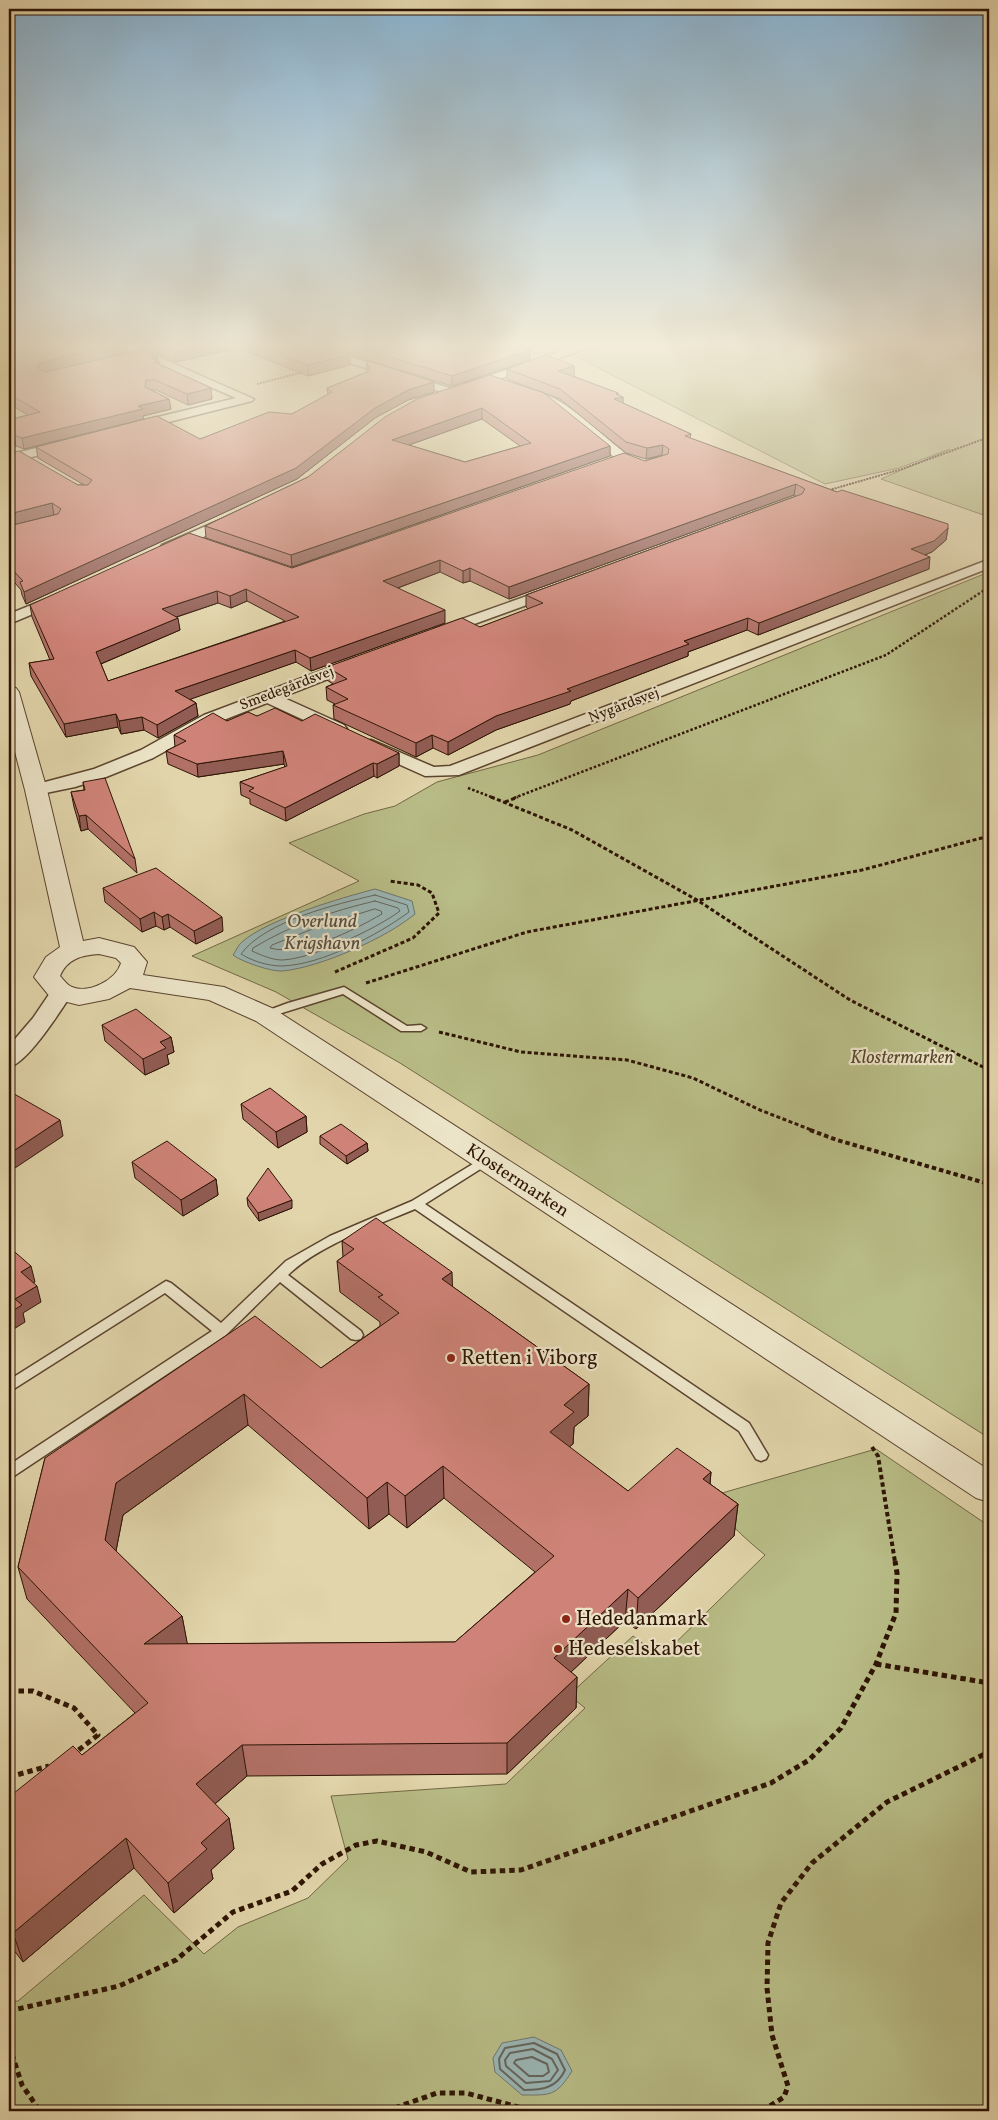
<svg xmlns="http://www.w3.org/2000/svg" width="998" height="2120" viewBox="0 0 998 2120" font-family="Vollkorn,serif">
<rect width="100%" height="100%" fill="#e2d5ab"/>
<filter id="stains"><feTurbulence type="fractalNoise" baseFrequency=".004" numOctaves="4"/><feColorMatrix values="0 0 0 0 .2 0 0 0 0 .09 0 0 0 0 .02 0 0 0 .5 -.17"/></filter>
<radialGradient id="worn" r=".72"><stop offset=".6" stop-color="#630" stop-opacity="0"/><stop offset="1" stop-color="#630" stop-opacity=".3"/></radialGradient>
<g fill="#b8bc86" stroke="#736846">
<polygon points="491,343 590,343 558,355 539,354"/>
<polygon points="616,343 989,343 989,517 881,479 950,449 899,468 825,484 577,357"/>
<polygon points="989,572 989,1438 400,1063 276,992 192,956 359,881 289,843 364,814 395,806 437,782 538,755"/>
<path d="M876 1449 989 1526V2111H9V2002L18 2001 144 1895 204 1954 238 1927 308 1898 348 1859 331 1796 506 1784 585 1708 569 1695 633 1636 661 1657 765 1555C743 1537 725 1520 708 1497Z"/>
</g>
<g fill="#9ab6b5" stroke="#6f756f">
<path d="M375 889 412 901 415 914C386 938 321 967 283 971 272 972 242 962 233 955 236 951 238 945 242 942 268 919 341 898 375 889Z"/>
<path d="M534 2037 561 2050 572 2071C556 2097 550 2095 522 2095L495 2072 493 2058 502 2043Z"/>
</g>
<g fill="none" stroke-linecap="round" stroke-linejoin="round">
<g stroke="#64655d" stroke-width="1">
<path d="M375 895 407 905 409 912C378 935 321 965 282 966 268 966 252 961 241 954 265 921 337 904 375 895Z"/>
<path d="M375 901 398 908 400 911C376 929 312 959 282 960 272 960 261 955 252 951L253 948C291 925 332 911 375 901Z"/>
<path d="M375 909 381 911 382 914C354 930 302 957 270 948L272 945 320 926Z"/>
</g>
<g stroke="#64655d" stroke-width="2">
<path d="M534 2043 557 2054 565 2070C557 2088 542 2090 524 2090L500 2069 499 2059 505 2048Z"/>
<polygon points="533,2049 552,2059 558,2070 550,2081 526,2083 506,2066 505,2060 510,2053"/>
<polygon points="532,2057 547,2064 549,2072 543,2076 529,2076 514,2063 516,2060"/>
</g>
<defs>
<g id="service">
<polygon points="344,987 407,1026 421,1025 426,1028 421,1031 401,1031 343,994 269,1017 261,1017 260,1015 261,1013 288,1003"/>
<path d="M486 1156 490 1157 492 1160 490 1163 425 1204 749 1423 768 1455 766 1459 761 1461 756 1459 739 1431 415 1209C375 1226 319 1245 288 1275L361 1331 363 1335 361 1339 356 1340 351 1339 280 1282 226 1335 14 1476 9 1478V1465L212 1331 165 1293 9 1392V1380L166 1281 171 1283 221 1323 286 1261 330 1236 412 1201Z"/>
</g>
<g id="minor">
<polygon points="122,343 129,344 254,399 252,401 133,431 129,430 127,427 129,424 236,398 121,348 120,346"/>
<polygon points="586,343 603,343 473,388 469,389 463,386 465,384"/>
<polygon points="351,357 456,390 458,392 456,394 448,394 347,362 347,358"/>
<path d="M536 391C568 399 601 436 628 455L630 458 628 461 606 469H596L595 466 614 457 556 411 532 397V393Z"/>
<polygon points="66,440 70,441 72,444 70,447 9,463 9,455"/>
<polygon points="234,514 239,515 241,518 239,521 172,551 167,552 160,548 162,545"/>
<polygon points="985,561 989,562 989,568 459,775 425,776 365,749 362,745 365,741 371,740 434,767 450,766"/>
<polygon points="555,586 560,587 562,590 560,593 444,635 439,637 431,632 434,629"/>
<polygon points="59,594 66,598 64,601 9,624 9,614"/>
<polygon points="355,658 361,660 363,663 361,666 282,697 344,725 347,729 344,733 332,733 267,703 216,723 153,758 106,777 75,787 36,795 30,794 27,790 30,786 94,769 141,750 204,715"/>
<path d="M62 986 70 987 73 992C61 1010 28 1063 9 1067V1046L33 1018 54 987Z"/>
</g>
<path id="tertiary" d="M9 686 16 688 19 692 47 790 83 941 99 938 134 947 147 962 143 975 224 987 274 1009 989 1470V1502L976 1498 256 1021 209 1000 130 988 109 999 79 1005 51 998 34 977 46 957 60 947 25 790 9 729ZM99 954 116 958 121 963C116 980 89 994 72 987 67 985 64 980 60 976 67 959 82 955 99 954Z"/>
</defs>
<use href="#service" stroke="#5b442e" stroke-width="3"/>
<use href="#minor" stroke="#5b442e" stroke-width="3"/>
<use href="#tertiary" stroke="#5b442e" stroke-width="2"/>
<g stroke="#2e1405" stroke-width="2" stroke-dasharray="2 1" stroke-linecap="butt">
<polyline points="257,384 304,372"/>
<polyline points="826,491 902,469 989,437"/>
</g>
<g stroke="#2e1405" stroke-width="2.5" stroke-dasharray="2.5 2" stroke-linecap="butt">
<polyline points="468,788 494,798"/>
<polyline points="514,798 886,655 989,587"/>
</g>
<g stroke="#2e1405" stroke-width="3" stroke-dasharray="4 2.5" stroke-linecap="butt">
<polyline points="491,797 572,830 697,900 850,1000 989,1070"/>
<polyline points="505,802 518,797"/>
<polyline points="335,972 413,938 439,913 432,893 418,885 389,881"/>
<polyline points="366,983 527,932 862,870 989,836"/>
<polyline points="439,1032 521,1052 627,1060 693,1078 760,1110 814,1131"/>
</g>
<g stroke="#2e1405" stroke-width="4" stroke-dasharray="4.5 3" stroke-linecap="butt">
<polyline points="810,1130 837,1140 989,1184"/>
<polyline points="872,1447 878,1456 895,1562"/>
</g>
<g stroke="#2e1405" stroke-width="5" stroke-dasharray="5.5 4" stroke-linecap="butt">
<polyline points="876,1664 989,1683"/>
<polyline points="9,1691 33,1691 74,1708 98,1735 76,1752"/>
<polyline points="9,1777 49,1766"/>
<polyline points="9,2011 119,1986 176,1960 233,1912 292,1891 322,1864 356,1845 377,1841 426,1852 471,1872 521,1870 771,1783 809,1760 841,1728 876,1664 896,1613 897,1573 895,1561"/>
<polyline points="9,2045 22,2085 40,2111"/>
<polyline points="386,2111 437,2093 466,2093 533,2111"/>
<polyline points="762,2111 784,2097 788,2086 772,2035 767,1988 768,1943 781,1903 812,1863 887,1802 989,1752"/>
</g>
<use href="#service" fill="#ece4c8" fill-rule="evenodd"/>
<use href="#minor" fill="#ece4c8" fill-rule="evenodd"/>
<use href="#tertiary" fill="#ece4c8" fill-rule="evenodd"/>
</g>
<g fill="#b27167" stroke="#2e1405" fill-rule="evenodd">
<polygon points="9,343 127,343 128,352 92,361 157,356 159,364 211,388 212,399 188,405 156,390 151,390 169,399 171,409 143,416 24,449 16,446 10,449 10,453 78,485 84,485 38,458 36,447 200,439 292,414 328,395 327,388 367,372 366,360 434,392 408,400 375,418 297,479 26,604 22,595 21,590 9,576 9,420 28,415 9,404"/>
<polygon points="132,343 324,343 350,365 308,376 238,348 176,362"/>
<polygon points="325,343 412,343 417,345 472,350 530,350 530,360 452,386 351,355"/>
<path d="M574 366V376H573L618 393V395L623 397V403L691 434 690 438 837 492 948 528 946 540 932 552 925 555 929 569 758 635 747 630 688 652V656L571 701 570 704 496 730 448 755 433 748 416 757 334 719 333 705 335 704 327 700 326 687 333 684 327 680V667L480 627 528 609 526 607V595L796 496 794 495 509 599 470 581 463 583 440 572 398 588 445 623 311 671 296 662 190 699 196 703 198 716 158 738 144 730 121 734 118 727 66 737 31 676 29 663 50 660 32 617 30 605 292 568 662 456 646 459 626 453 560 399 507 379V369ZM247 601 285 621 108 681 101 664 180 630 177 617 218 603 231 608Z"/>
<path d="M490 375 610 446V456L292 567 206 538 205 526 308 477ZM482 419 520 446 465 462 409 445Z"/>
<polygon points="257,716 302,721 399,753 399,766 377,778 374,776 286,821 250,804 250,799 241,795 240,782 285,767 284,764 198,777 168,764 166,751 175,747 174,735 227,721"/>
<polygon points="83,782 135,859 137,873 88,829 81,831 74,807 71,792 84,790"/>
<polygon points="103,888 223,931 196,944 170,927 164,930 156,926 142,932 105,902"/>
<polygon points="102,1025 171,1037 174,1052 167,1055 169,1064 145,1075 105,1041"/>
<polygon points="241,1104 306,1116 307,1132 278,1148 243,1119"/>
<polygon points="320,1136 367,1143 368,1151 347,1164 320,1144"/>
<polygon points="132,1162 216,1179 218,1195 183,1216 135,1178"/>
<polygon points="247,1198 292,1208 259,1221 248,1206"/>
<path d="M342 1241 453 1287 589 1384 588 1416 574 1427 573 1444 569 1447 628 1491 711 1472 710 1484 738 1504 734 1536 636 1629 625 1621 571 1672 577 1677 576 1708 507 1774 247 1776 215 1804 229 1818 234 1849 211 1870 213 1879 174 1913 134 1868 23 1962 9 1944V1797L82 1755 135 1713 27 1599 18 1567 45 1458 321 1368 380 1326V1322L340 1292 337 1261 343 1257ZM248 1425 369 1529 389 1514 407 1528 444 1498 535 1572 455 1642 187 1644 182 1616 116 1551 123 1515Z"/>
</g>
<g fill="#915c54" stroke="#2e1405">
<polygon points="9,343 27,343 9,348"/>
<polygon points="118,343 127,343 128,352 42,373 37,367 40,363"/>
<polygon points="214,343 238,343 238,348 176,362 175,352"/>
<polygon points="530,350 530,360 452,386 452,376"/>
<polygon points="350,355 350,365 308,376 307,365"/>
<polygon points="157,356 158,361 159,361 160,371 151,358"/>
<polygon points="574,366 574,376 558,381 558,371"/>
<polygon points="434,382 434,392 408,400 375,418 297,479 26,604 24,592 408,390"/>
<polygon points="211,388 212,399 188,405 187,394"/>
<polygon points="618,393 618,398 623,397 623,407 614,409 616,394"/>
<polygon points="169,399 171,409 143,416 144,419 24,449 22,438 138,406"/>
<polygon points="482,408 482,419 392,451 392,440"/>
<polygon points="14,435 16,446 10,449 9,460 9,437"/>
<polygon points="663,445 662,455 646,459 647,448"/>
<polygon points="610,446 610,456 292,567 291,555"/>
<polygon points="796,484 794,495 509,599 509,587"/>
<polygon points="52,503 54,515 9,526 9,514"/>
<polygon points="948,528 946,540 932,552 909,561 911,549"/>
<polygon points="930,557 929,569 758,635 759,623"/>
<polygon points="440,560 440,572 384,593 383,581"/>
<polygon points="470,568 470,581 463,583 463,571"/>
<polygon points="246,589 247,601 231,608 230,596"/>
<polygon points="217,591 218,603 164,621 162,609"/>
<polygon points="445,610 445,623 311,671 310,658"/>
<polygon points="178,618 180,630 98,665 96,652"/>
<polygon points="748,618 747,630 688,652 688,656 571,701 570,704 496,730 448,755 448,742 496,716 684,641"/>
<polygon points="295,650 296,662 177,704 175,691"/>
<polygon points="196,703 198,716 158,738 157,725"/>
<polygon points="116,714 118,727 66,737 64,724"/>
<polygon points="142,717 144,730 121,734 119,721"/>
<polygon points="432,735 433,748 416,757 416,743"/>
<polygon points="283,751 284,764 198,777 197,764"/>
<polygon points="399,753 399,766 377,778 377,764"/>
<polygon points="373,763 374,776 286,821 285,808"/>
<polygon points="86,815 88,829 81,831 79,816"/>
<polygon points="154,912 156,926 142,932 140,919"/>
<polygon points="168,914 170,927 164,930 162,917"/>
<polygon points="222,917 223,931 196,944 194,931"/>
<polygon points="171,1037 174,1052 167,1055 169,1064 145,1075 143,1059 160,1042"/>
<polygon points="306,1116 307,1132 278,1148 276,1132"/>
<polygon points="60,1120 63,1136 9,1172 9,1154"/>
<polygon points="367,1143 368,1151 347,1164 346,1156"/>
<polygon points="216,1179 218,1195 183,1216 181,1200"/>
<polygon points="292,1200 292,1208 259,1221 258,1213"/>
<polygon points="31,1266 35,1282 24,1288 21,1272"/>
<polygon points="452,1272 453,1303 442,1279"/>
<polygon points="37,1286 41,1302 23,1313 25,1322 9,1332 9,1314 15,1299"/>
<polygon points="589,1384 588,1416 574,1427 573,1444 549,1463 550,1432 564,1405"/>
<polygon points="244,1394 248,1425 123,1515 112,1571 105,1540 116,1483"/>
<polygon points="443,1466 444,1498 407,1528 405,1496"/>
<polygon points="711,1472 708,1503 703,1479"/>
<polygon points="387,1482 389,1514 369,1529 367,1498"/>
<polygon points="738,1504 734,1536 636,1629 638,1598"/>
<polygon points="628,1589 625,1621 553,1689 554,1658"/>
<polygon points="182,1616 188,1647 144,1644"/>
<polygon points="577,1677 576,1708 507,1774 507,1743"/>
<polygon points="242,1745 247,1776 202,1815 196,1784"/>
<polygon points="229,1818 234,1849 211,1870 213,1879 174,1913 168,1883 201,1843"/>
<polygon points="126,1838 134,1868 23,1962 13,1933"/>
</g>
<g fill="#cf8378" stroke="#2e1405" fill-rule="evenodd">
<polygon points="21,343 122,343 40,363 37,367 45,372 142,350 157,356 151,358 159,361 154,362 211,388 187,394 155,380 146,380 145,387 169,399 138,406 143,409 22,438 14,435 9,437 9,420 40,412 9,394 9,347"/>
<polygon points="154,343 214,343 175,352"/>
<polygon points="252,343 324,343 350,355 307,365"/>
<polygon points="346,343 412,343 417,345 423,343 450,343 472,350 492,343 506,343 530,350 452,376"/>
<path d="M546 355 574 366 558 371 618 393 616 394 623 397 614 399 691 434 685 436 837 492 842 490 948 524V528L934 541 911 549 930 557 759 623 748 618 684 641 689 644 567 689 571 691 496 716 448 742 432 735 416 743 333 705 348 699 326 687 347 679 327 667 462 618 480 627 543 603 526 595 802 494 805 489 796 484 509 587 470 568 463 571 440 560 383 581 445 610 310 658 295 650 175 691 196 703 157 725 142 717 119 721 116 714 64 724 29 663 54 659 30 605 189 533 292 568 624 453 645 461 668 454 669 449 663 445 647 448 626 442 560 389 507 369ZM246 589 299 617 108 681 96 652 178 618 162 609 217 591 230 596Z"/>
<polygon points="366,360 434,382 408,390 375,408 296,468 24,592 20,582 23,581 9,566 9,526 58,514 61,509 52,503 9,514 9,453 19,451 78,485 88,485 92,480 36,447 157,416 200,439 269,412 292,414 332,392 327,388 370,371"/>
<path d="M490 375 544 393 610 446 291 555 205 526 308 477 385 417 417 399ZM482 408 531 443 465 462 392 440Z"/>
<polygon points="275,708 302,721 315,714 399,753 377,764 373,763 285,808 249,791 254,788 240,782 287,766 283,751 197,764 166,751 186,741 174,735 213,713 227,721 248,712 257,716"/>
<polygon points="105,778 135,859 86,815 79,816 71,792 85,790 83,782"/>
<polygon points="156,868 222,917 194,931 168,914 162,917 154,912 140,919 103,888"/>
<polygon points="136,1009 171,1037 160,1042 166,1048 143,1059 102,1025"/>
<polygon points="270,1088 306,1116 276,1132 241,1104"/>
<polygon points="9,1091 60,1120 9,1154"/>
<polygon points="341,1124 367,1143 346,1156 320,1136"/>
<polygon points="167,1141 216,1179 181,1200 132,1162"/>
<polygon points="268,1168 292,1200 258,1213 247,1198"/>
<path d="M376 1218 452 1272 442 1279 589 1384 564 1405 574 1412 550 1432 628 1491 677 1448 711 1472 703 1479 738 1504 638 1598 628 1589 554 1658 577 1677 507 1743 242 1745 196 1784 229 1818 201 1843 207 1849 168 1883 126 1838 13 1933 9 1928V1797L73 1746 82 1755 148 1703 18 1567 45 1458 255 1316 321 1368 399 1313 378 1297 383 1295 337 1261 354 1249 342 1241ZM244 1394 367 1498 387 1482 405 1496 443 1466 554 1556 455 1642 144 1644 182 1616 105 1540 116 1483Z"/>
<polygon points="9,1247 31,1266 21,1272 37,1286 15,1299 22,1305 9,1313"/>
</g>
<linearGradient id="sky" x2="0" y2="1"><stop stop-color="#89b5d4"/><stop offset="0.54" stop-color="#f2ecd9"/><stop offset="1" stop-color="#f2ecd9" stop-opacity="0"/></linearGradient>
<rect width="998" height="640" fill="url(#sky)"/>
<g fill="#8f2418" stroke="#ece4c8" stroke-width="2">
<circle cx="451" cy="1358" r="5"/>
<circle cx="566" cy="1619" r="5"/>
<circle cx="558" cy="1649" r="5"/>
</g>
<g text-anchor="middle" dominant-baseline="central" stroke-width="4.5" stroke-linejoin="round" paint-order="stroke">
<g font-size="15" fill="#2e1405" stroke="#ece4c8">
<text transform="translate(287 689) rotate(-21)">Smedegårdsvej</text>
<text transform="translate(624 706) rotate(-21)">Nygårdsvej</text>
</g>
<g font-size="18" font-style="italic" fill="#57462c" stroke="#ece4c8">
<text x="902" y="1058">Klostermarken</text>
</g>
<g font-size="18" fill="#2e1405" stroke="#ece4c8">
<text transform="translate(517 1181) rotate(33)">Klostermarken</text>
</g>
<g font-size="19" font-style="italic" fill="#544d43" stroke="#ece4c8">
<text x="322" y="922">Overlund<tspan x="322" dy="22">Krigshavn</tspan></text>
</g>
<g font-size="21" fill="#2e1405" stroke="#ece4c8" text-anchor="start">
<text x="461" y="1358">Retten i Viborg</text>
<text x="576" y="1619">Hededanmark</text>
<text x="568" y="1649">Hedeselskabet</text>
</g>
</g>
<rect width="998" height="2120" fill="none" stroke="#e2d5ab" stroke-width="30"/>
<rect x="10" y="10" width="978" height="2100" fill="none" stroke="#2e1405" stroke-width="2.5"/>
<rect x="15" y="15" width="968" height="2090" fill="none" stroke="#2e1405"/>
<rect width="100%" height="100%" filter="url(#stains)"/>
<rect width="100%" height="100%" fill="url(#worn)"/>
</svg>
